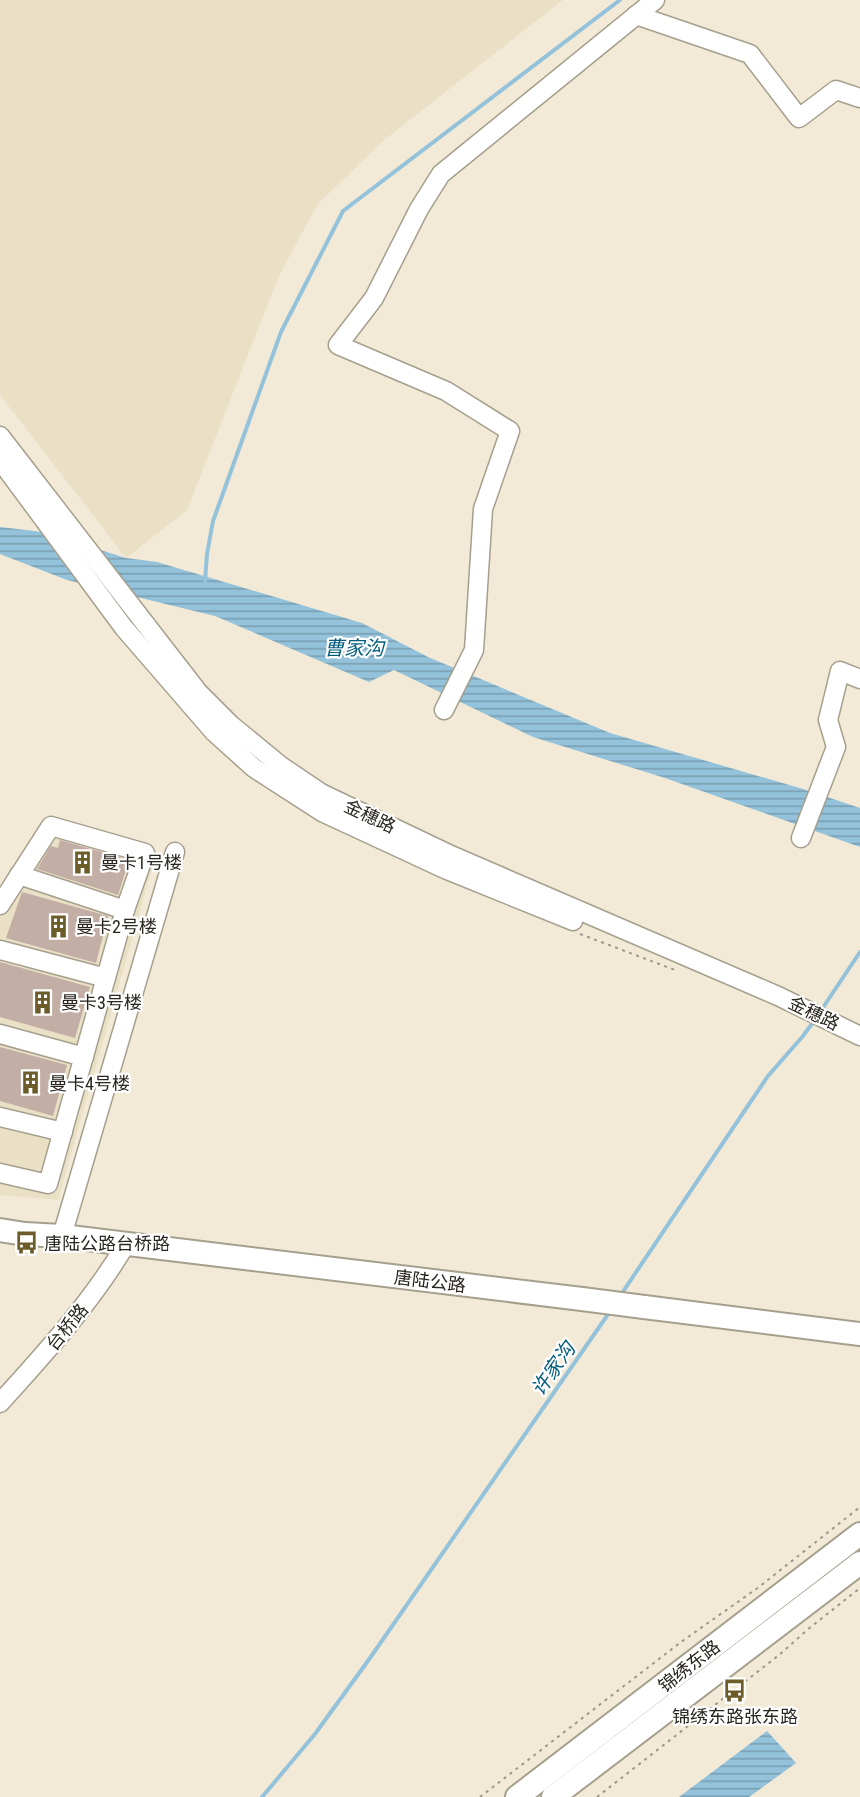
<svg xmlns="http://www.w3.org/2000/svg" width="860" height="1797" viewBox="0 0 860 1797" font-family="'Roboto Condensed','Noto Sans SC',sans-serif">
<defs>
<pattern id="water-rules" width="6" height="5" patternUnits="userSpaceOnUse" patternTransform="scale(1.5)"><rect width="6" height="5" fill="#93c2da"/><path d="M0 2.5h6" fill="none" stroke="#789db0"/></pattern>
</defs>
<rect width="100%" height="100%" fill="#f2ead7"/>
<g fill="#eae0c6">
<polygon points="0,0 563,0 383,141 317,205 279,276 187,510 126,558 0,395"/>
<polygon points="52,819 157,851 58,1200 0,1195 0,898"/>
</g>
<g fill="url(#water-rules)">
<polygon points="0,527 43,532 126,558 157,562 362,623 428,657 610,733 803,789 860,808 860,847 665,778 533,737 394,670 369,682 215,616 67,580 0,554"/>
<polygon points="767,1731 796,1763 749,1797 679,1797"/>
</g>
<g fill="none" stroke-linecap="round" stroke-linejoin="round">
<g stroke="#93c2da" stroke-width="4">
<polyline points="205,581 207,554 213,521 281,332 343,211 620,0"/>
<polyline points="820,1012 860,952"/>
<polyline points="620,1296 768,1076 803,1036 814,1021"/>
<polyline points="262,1797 315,1734 370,1658 611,1310"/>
</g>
</g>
<g fill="#c3aea6">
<polygon points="60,840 129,860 118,895 37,869 51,846 58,848"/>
<polygon points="22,892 108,916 96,963 6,938"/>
<polygon points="0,962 90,987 75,1038 0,1017"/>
<polygon points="0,1047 67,1065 53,1116 0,1101"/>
</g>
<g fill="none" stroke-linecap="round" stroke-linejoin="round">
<defs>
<g id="minor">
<polyline points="636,15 750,54 799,118 836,90 860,98"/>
<polyline points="0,436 198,692 231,725 281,766 321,793 453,856 778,996 860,1036"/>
<polyline points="0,460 124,628 214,732 254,768 322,812 447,870 573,921"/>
<polyline points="444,710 474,650 483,509 510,431 446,391 338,345 374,298 419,209 441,174 655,0"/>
<polyline points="801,838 836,747 828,720 840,671 860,679"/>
<polyline points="19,875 125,910"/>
<polyline points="0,905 51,826 145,853 125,910 48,1184 0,1173"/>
<polyline points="0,950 106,978"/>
<polyline points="0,1034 84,1057"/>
<polyline points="0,1117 63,1132"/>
<polyline points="62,1236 175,852"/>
<path d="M0 1403C46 1352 91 1303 126 1244"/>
</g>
<g id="major">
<polyline points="0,1230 25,1234 62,1236 582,1299"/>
<polyline points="644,1307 860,1334"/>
<polyline points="517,1797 860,1534"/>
<polyline points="553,1797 860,1563"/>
</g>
</defs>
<use href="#minor" stroke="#a59f8d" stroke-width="21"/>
<use href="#major" stroke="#a59f8d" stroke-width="26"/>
<g stroke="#9d9789" stroke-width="2" stroke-dasharray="3 4.5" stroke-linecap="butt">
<polyline points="580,934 675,970"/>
<polyline points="480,1797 681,1642 759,1587 860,1507"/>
<polyline points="597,1797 779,1655 807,1630 860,1588"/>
</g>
<use href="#minor" stroke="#fff" stroke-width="18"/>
<use href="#major" stroke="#fff" stroke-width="22"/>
<defs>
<polyline id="major-bridge" points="582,1299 644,1307"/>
</defs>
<use href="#major-bridge" stroke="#a59f8d" stroke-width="26" stroke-linecap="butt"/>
<use href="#major-bridge" stroke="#fff" stroke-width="22"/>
</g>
<defs>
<symbol id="building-bare" viewBox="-9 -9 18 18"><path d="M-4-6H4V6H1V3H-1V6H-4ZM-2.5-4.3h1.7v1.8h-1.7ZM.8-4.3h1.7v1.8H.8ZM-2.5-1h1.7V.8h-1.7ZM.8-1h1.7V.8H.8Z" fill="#6b5c29" stroke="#fff" stroke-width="2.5" paint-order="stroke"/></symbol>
<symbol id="bus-bare" viewBox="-9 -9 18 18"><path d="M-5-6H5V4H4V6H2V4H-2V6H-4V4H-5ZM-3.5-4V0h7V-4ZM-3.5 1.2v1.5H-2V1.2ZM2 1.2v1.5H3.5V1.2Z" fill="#6b5c29" stroke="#fff" stroke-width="2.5" paint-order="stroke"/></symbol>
</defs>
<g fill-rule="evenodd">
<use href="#building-bare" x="66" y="846" width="33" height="33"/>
<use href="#building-bare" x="42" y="910" width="33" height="33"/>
<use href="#building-bare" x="26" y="986" width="33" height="33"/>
<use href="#building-bare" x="14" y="1066" width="33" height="33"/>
<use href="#bus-bare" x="10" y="1226" width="33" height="33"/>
<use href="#bus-bare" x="718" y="1674" width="33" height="33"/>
</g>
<g text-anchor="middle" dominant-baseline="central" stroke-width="4.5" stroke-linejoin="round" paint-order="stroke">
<g font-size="18" fill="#28251e" stroke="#fff">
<text transform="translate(370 816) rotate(25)">金穗路</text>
<text transform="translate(814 1013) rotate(26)">金穗路</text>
<text transform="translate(430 1281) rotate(7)">唐陆公路</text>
<text transform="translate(67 1327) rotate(-51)">台桥路</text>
<text transform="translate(689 1666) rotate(-38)">锦绣东路</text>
</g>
<g font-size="18" fill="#28251e" stroke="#fff" text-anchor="start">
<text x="101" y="862">曼卡1号楼</text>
<text x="76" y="926">曼卡2号楼</text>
<text x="61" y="1002">曼卡3号楼</text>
<text x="49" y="1083">曼卡4号楼</text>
<text x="44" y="1243">唐陆公路台桥路</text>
<text x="735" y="1716" text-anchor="middle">锦绣东路张东路</text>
</g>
<g font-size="20" font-style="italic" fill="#035e7e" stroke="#fff">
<text x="354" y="648">曹家沟</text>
<text transform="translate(553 1369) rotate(-55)">许家沟</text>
</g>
</g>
</svg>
